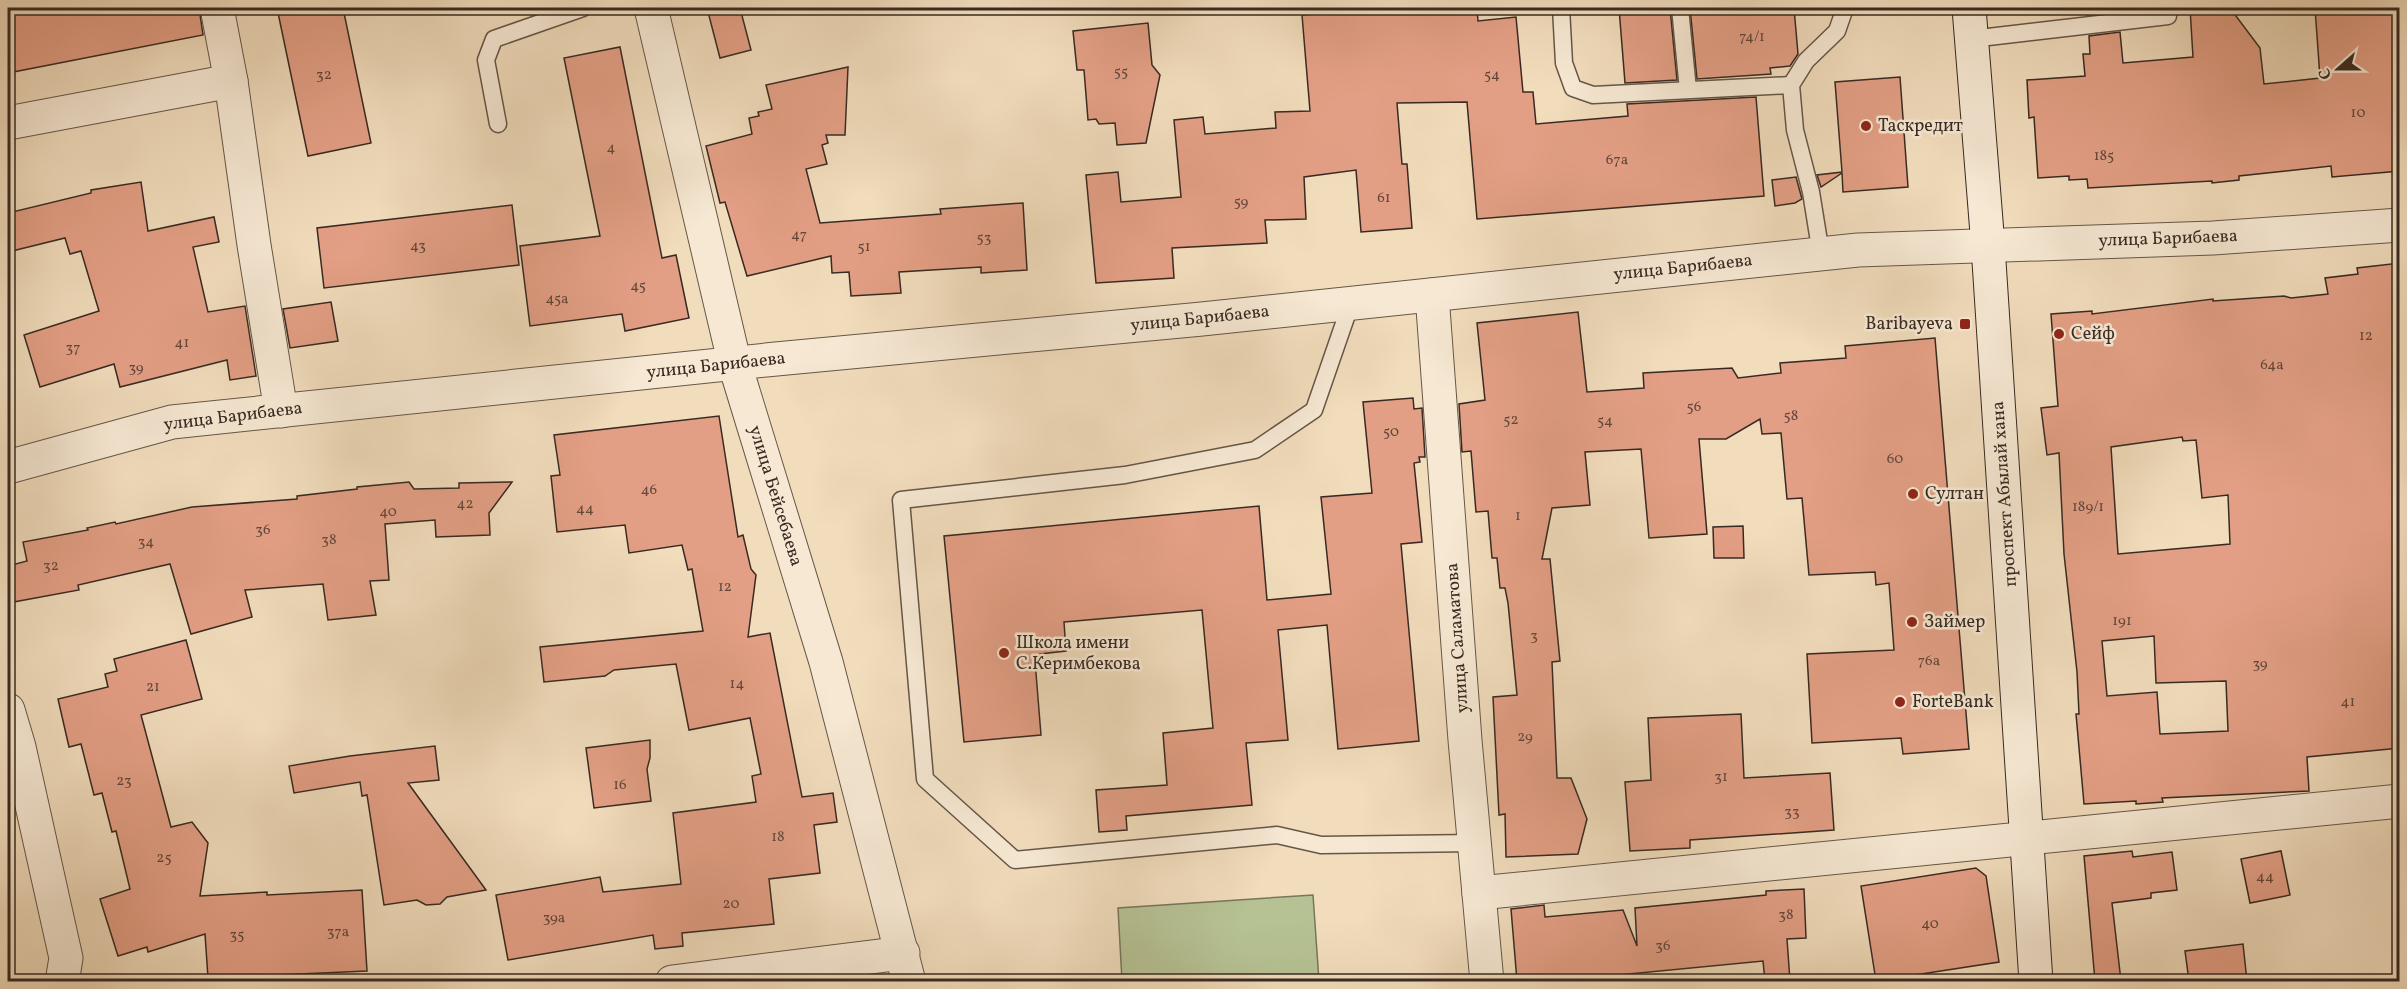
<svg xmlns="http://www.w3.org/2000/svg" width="2407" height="989" viewBox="0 0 2407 989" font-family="Vollkorn,serif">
<rect width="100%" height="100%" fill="#f1dcbc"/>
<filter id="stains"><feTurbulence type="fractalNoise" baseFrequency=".00333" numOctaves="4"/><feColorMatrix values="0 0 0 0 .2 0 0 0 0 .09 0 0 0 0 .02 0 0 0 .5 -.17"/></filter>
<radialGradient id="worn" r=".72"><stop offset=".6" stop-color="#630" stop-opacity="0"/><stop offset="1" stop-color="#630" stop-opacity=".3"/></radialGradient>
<polygon fill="#b6c294" stroke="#77765b" stroke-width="1.5" points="1313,895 1319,981 1122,981 1118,908"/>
<g fill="#e39f85" stroke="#382a22" stroke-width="1.5" fill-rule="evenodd">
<polygon points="8,8 199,8 203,35 8,73"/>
<polygon points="277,8 343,8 371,143 308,156"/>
<polygon points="707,8 740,8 751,50 720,58"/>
<polygon points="1398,8 1477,8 1478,21 1516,17 1523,92 1533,92 1536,124 1628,116 1627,104 1756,97 1764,196 1477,219 1467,102 1397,103 1402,164 1407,164 1412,228 1361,232 1356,170 1304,177 1306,219 1265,220 1267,243 1172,248 1174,278 1096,283 1086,175 1118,172 1121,202 1181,197 1174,120 1203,117 1205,134 1276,128 1275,112 1310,111 1302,15"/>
<polygon points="1619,8 1670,8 1677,80 1625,83"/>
<polygon points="1690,8 1794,8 1798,54 1790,66 1770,68 1771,74 1697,79"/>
<polygon points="2086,8 2117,8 2118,11 2087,15"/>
<polygon points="2190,8 2230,8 2260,48 2264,84 2320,78 2315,8 2400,8 2400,171 2332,177 2331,166 2239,176 2239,180 2212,183 2212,181 2088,188 2087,179 2069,180 2069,176 2038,178 2034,117 2029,118 2027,80 2085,76 2083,54 2090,54 2089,36 2120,32 2123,63 2193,57"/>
<polygon points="1148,23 1152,65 1160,75 1146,143 1117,145 1115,123 1099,124 1096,119 1088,120 1084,70 1077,70 1073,31"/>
<polygon points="620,47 662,258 676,255 689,318 625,331 622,314 530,326 520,246 600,236 564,58"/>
<polygon points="848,67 845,135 826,135 828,143 822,145 827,164 806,169 820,223 941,214 940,209 1023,203 1027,270 981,273 981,267 899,272 901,293 851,296 849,272 832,273 831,256 747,276 725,202 720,203 706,146 752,134 749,118 759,116 758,112 772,109 766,85"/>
<polygon points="1900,77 1908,187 1843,192 1842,173 1821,187 1817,175 1842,172 1835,82"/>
<polygon points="1796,177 1802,199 1795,203 1775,206 1772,180"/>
<polygon points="141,182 148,231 214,217 219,242 193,247 208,312 245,306 256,376 230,380 227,360 120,387 114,364 40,387 24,335 99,311 81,251 70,254 65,238 8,252 8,213 91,193 91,190"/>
<polygon points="512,205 519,265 324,288 317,228"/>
<path d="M2400 263V748L2307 757 2309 791 2162 798 2163 802 2136 804V801L2084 804 2076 714H2079L2077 672 2064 554 2059 453 2047 455 2041 408 2058 406 2051 314 2092 311V314L2213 299V301L2284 296 2291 298 2328 294 2325 278 2358 274 2357 268ZM2182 437 2183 441 2196 440 2202 498 2228 495 2230 544 2118 554 2111 447ZM2154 636 2156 683 2226 681 2228 731 2160 734 2157 692 2107 696 2102 641Z"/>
<polygon points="331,302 338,341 290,348 283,309"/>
<polygon points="1578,312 1587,392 1644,388 1643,373 1732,368 1738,378 1781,373 1780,363 1846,358 1845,346 1935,338 1969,749 1903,754 1901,738 1812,743 1807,654 1894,650 1889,583 1876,585 1875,572 1809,575 1802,498 1787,499 1781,433 1762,434 1760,419 1726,439 1699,439 1707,534 1649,538 1641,449 1585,452 1590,505 1552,508 1542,559 1550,559 1560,661 1552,662 1557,778 1571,778 1587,819 1578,854 1506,857 1505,814 1499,815 1493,697 1517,695 1508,603 1505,588 1500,588 1497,558 1492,558 1488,511 1476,512 1471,451 1462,452 1459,404 1485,400 1477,323"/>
<polygon points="1413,398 1414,409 1422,408 1425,457 1419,457 1420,462 1414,463 1422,542 1401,544 1419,741 1338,749 1327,625 1278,630 1288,740 1246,743 1252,805 1126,816 1127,830 1099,832 1096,790 1167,785 1163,733 1213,728 1202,610 1064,622 1066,651 1040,654 1040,661 1035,661 1041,735 964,742 944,536 1259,506 1267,600 1331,594 1321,497 1372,493 1363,402"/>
<polygon points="719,416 738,537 743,535 751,569 756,575 748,637 770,633 802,797 833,793 837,822 814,825 820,873 769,879 774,924 682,933 683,946 655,949 653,935 508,960 496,895 600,877 603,892 681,884 673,813 756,802 752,776 761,774 750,718 689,730 676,664 614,670 605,676 544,682 540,647 703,631 692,569 688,570 682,545 629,553 625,525 557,532 551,476 560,475 554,435"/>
<polygon points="409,482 414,489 459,488 459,483 512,482 489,513 490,535 436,537 435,520 385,524 389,580 370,581 376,615 328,620 323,584 245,590 252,617 191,634 170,564 78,585 79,590 8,603 8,566 27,561 23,542 88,530 87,528 115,522 116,524 192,507 297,499 297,496 357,489 357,487"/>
<polygon points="1743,526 1744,558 1714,558 1713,527"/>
<polygon points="186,640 202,699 141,715 171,827 192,822 208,843 200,896 267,892 267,895 362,890 367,971 208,978 205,934 148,952 147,947 118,956 100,899 130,889 116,831 112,832 102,793 94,795 81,744 69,747 58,699 108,687 105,674 117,671 114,659"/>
<polygon points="1741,714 1744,778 1830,773 1834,830 1690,840 1690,848 1630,851 1625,782 1651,780 1648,718"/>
<polygon points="650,740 650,758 647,769 651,801 594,808 586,748"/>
<polygon points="435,746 439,780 408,783 486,890 447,897 440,904 426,905 417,900 384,905 367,795 362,796 360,782 294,793 289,766 350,756"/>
<polygon points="2132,851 2133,857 2172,852 2177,890 2151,893 2151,898 2112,903 2121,981 2095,981 2084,856"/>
<polygon points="2281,851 2290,895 2250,903 2241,859"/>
<polygon points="1976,868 1986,876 1999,962 1876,981 1861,886"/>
<polygon points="1804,889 1806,938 1787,939 1790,981 1765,981 1763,961 1556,981 1517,981 1511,909 1544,905 1545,917 1623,910 1637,946 1635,908 1766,895 1766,891"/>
<polygon points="2243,944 2247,981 2189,981 2185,951"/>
</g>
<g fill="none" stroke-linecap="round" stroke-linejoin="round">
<defs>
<g id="service">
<polyline points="1561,8 1564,63 1573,88 1593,95 1791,85"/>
<polyline points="1680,8 1688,90"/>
<polyline points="1971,39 2168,16"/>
<polyline points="498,124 486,60 494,39 583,8"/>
<polyline points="1821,254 1811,192 1795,130 1791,85 1806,61 1837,31 1845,8"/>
<polyline points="1351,303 1314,410 1255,450 1125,475 901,500 925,779 1015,860 1277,835 1321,845 1475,843"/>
</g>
<g id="minor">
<polyline points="217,8 231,81 254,245 281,411"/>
<polyline points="651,8 735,365 826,662 909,982"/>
<polyline points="8,123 231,81"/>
<polyline points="1432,295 1465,740 1487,982"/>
<polyline points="8,710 19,747 66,958 62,982"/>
<polyline points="1479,893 2400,801"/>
<polyline points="672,982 903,953"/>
</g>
<polyline id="tertiary" points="8,467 172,422 776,359 1202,319 1858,250 2213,238 2400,225"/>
<polyline id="secondary" points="1969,8 1988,246 2036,982"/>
</defs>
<use href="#service" stroke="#665648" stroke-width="19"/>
<use href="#minor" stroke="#665648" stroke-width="35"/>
<use href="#tertiary" stroke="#665648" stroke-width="35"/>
<use href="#secondary" stroke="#382a22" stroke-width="35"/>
<use href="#service" stroke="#f6e8d3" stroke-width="16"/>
<use href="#minor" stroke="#f6e8d3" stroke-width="33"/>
<use href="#tertiary" stroke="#f6e8d3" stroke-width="33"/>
<use href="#secondary" stroke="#f6e8d3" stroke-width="33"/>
</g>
<g fill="#8f2418" stroke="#f6e8d3" stroke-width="2">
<circle cx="1866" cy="126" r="6"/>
<rect x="1959" y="318" width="12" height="12" rx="3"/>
<circle cx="2059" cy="334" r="6"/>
<circle cx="1913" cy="494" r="6"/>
<circle cx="1912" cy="622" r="6"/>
<circle cx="1004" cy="653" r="6"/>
<circle cx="1900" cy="702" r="6"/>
</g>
<g text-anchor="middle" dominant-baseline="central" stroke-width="5" stroke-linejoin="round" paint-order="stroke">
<g font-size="15" fill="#63473b">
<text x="1752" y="37">74/1</text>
<text x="1121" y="72">55</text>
<text x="324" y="75">32</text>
<text x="1492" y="75">54</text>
<text x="2358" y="113">10</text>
<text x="611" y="148">4</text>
<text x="2104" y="156">185</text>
<text x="1617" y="160">67а</text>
<text x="1384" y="198">61</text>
<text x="1241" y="202">59</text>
<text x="799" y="235">47</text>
<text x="984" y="238">53</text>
<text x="418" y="246">43</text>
<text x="864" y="247">51</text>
<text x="638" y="286">45</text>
<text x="557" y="299">45а</text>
<text x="2366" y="336">12</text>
<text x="182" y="343">41</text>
<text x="73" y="348">37</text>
<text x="2272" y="365">64а</text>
<text x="136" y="368">39</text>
<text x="1694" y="407">56</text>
<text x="1791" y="416">58</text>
<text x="1511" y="420">52</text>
<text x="1605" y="421">54</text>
<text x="1391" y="432">50</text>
<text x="1895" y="459">60</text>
<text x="649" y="490">46</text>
<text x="465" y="504">42</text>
<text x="2088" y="507">189/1</text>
<text x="585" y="509">44</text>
<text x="388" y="512">40</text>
<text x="1518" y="516">1</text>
<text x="263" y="530">36</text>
<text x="329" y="540">38</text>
<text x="146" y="542">34</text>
<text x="51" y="566">32</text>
<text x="725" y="587">12</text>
<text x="2122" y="621">191</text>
<text x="1534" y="636">3</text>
<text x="1929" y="661">76а</text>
<text x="2260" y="664">39</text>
<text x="737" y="684">14</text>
<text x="153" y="687">21</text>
<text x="2348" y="702">41</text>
<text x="1525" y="737">29</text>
<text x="1721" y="777">31</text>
<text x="124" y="781">23</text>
<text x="620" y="785">16</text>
<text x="1792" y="812">33</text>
<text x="778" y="837">18</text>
<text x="164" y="858">25</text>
<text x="2265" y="877">44</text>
<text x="731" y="904">20</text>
<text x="1786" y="915">38</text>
<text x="554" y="918">39а</text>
<text x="1930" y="924">40</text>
<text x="338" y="932">37а</text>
<text x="237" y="935">35</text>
<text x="1663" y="946">36</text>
</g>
<g font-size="18" fill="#382a22" stroke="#f6e8d3" text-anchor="start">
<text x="1878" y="126">Таскредит</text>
<text x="1953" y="324" text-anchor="end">Baribayeva</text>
<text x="2071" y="334">Сейф</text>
<text x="1925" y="494">Султан</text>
<text x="1924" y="622">Займер</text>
<text x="1016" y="643">Школа имени<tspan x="1016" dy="21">С.Керимбекова</tspan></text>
<text x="1912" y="702">ForteBank</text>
</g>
<g font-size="18" fill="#382a22" stroke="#f6e8d3">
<text transform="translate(2168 239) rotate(-2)">улица Барибаева</text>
<text transform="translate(1683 268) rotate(-6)">улица Барибаева</text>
<text transform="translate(1200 319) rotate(-6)">улица Барибаева</text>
<text transform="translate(716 366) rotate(-6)">улица Барибаева</text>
<text transform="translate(233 417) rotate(-7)">улица Барибаева</text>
<text transform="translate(2005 494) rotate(-94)">проспект Абылай хана</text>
<text transform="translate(775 496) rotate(73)">улица Бейсебаева</text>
<text transform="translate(1458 638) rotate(-94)">улица Саламатова</text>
</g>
</g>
<rect width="2407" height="989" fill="none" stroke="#f1dcbc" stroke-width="30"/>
<rect x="9" y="9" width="2389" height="971" fill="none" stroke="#382a22" stroke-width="3"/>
<rect x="15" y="15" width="2377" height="959" fill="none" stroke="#382a22" stroke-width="1.5"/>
<g transform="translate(2338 69) rotate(249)" stroke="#f6e8d3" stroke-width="4.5" paint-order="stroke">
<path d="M0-4.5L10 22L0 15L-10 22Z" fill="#382a22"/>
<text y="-9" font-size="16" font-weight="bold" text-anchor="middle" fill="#382a22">С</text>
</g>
<rect width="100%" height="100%" filter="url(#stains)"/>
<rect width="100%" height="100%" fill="url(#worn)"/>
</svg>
